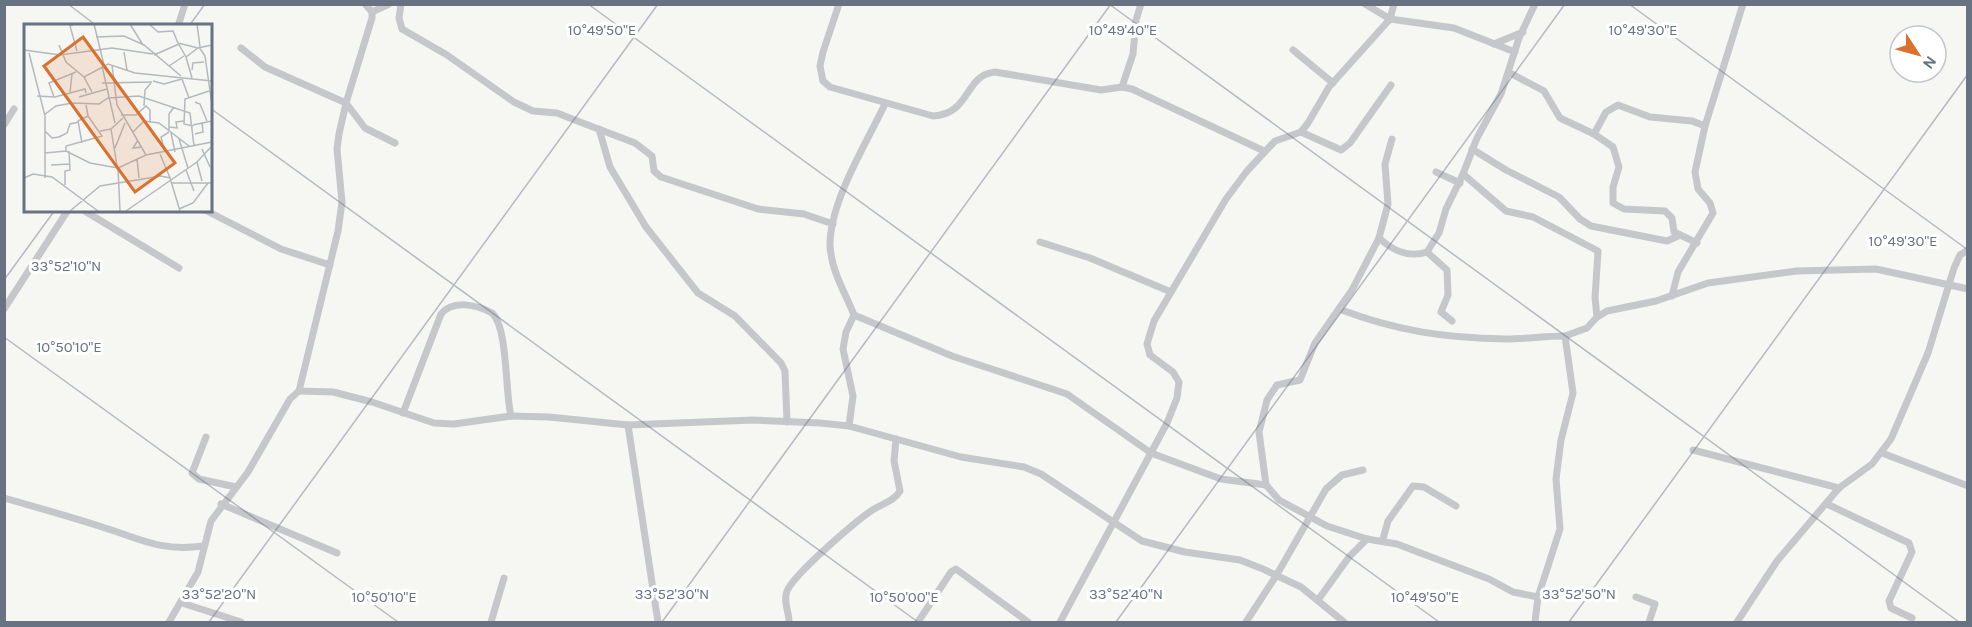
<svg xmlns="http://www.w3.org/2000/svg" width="1972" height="627" viewBox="0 0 1972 627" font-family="Karla,sans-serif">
<rect width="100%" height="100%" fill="#f6f6f3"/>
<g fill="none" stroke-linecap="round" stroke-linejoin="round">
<g stroke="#c5c7cb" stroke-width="7">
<polyline points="401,4 399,18 402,29 447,55 514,102 533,111 557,113 580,122 635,143 652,156 654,171 661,177 758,209 804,214 833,224"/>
<path d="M839 4 823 52 820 66 823 81 830 87 933 116C971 114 964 75 995 72L1101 90 1122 87 1132 89 1264 151"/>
<polyline points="1365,4 1390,19 1454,28 1515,52"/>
<polyline points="372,12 389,4"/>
<polyline points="178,26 185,4"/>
<polyline points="1494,44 1523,32"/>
<polyline points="241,48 265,67 346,103 365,128 395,143"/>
<polyline points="1293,50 1333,83"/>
<polyline points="1510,73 1544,91 1560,118 1594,134 1613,147 1619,167 1613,187 1613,203 1624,209 1665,211 1672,218 1674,232 1697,243"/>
<polyline points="1122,87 1133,54 1136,20 1141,4"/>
<polyline points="4,125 14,109"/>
<polyline points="599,129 610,167 646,227 698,293 735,316 781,363 785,371 787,422"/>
<polyline points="1301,132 1341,150 1350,143 1391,85"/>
<polyline points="1594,134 1606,112 1618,105 1650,117 1692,121 1705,126"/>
<polyline points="1392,139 1385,164 1388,204 1379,238 1352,290 1315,343 1300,380 1277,385 1267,400 1259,432 1266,485 1279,500 1327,526 1367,539 1397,544 1489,579 1513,592 1538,597"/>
<polyline points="1472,149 1506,170 1559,197 1580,219 1591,226 1667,241 1678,236"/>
<polyline points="1436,172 1460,183"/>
<polyline points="1463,174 1506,211 1533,217 1598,251 1595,298 1597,317"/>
<polyline points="83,210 179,268"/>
<polyline points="205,210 281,249 330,265"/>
<path d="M1379 238C1393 251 1408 258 1427 252L1439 233 1446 209 1463 174 1477 138 1501 94 1519 38 1535 4"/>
<polyline points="1040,242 1090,258 1171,292"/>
<polyline points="1427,252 1447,270 1448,295 1441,312 1452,321"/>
<polyline points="1672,296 1678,272 1713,213 1710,203 1698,189 1695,172 1705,126 1743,4"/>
<polyline points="4,309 68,210"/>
<path d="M1339 309C1397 331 1444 338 1506 339 1526 339 1545 336 1565 336L1573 393 1561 440 1556 479 1560 529 1538 597 1535 622"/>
<polyline points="854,315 952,356 1067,394 1151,453 1221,479 1266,485"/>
<polyline points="1565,336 1587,328 1597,317 1607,311 1656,301 1708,283 1797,271 1876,269 1968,289"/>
<polyline points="299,391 333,392 372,402 434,423 454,424 511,416 549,417 628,425 753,420 820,423 849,426 961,457 1024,467 1041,474 1142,541 1185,552 1240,560 1263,569 1301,587 1344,622"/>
<path d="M403 413 441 314C453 299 477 305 492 313 508 327 505 392 511 416"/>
<polyline points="628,425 658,622"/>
<path d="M849 426 853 396 843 349 846 332 854 315C845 292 831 271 830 245 830 201 866 144 885 104"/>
<polyline points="206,437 192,473 199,479 236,487"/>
<polyline points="1693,450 1839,488"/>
<polyline points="1882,453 1968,486"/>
<path d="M4 498C36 507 68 516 99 526 139 538 159 552 203 546"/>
<polyline points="221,504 337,553"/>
<polyline points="1827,504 1909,543 1912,552 1889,601 1891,608 1912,618"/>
<polyline points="1383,539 1388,521 1413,486 1424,487 1456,506"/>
<polyline points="1636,597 1655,604 1649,622"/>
<polyline points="1318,600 1349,557 1367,539"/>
<polyline points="182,603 241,622"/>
<polyline points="169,622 198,572 211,521 248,472 290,399 299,391 338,231 342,202 337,149 339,134 346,103 372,18 372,12 365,4"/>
<polyline points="491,622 504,578"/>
<path d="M789 622C789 612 783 601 787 591 794 574 858 519 874 509 884 503 894 501 900 491L894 461 896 439"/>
<polyline points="918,622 951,572 956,569 1028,622"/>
<polyline points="1060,622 1167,423 1177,398 1179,382 1173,372 1150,355 1147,344 1154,321 1226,199 1247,171 1275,141 1301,132 1308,123 1329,87 1390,19 1394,4"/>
<polyline points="1246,622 1276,576 1326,489 1342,475 1363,470"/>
<polyline points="1737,622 1777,561 1839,488 1872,464 1891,439 1928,353 1954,268 1960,255 1968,250"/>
</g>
</g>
<path fill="none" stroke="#677283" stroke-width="1.5" stroke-opacity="0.45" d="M68 4 97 26M588 4 1439 622M1109 4 1959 622M1629 4 1968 250M189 26 205 4M210 108 918 622M4 280 55 210M4 337 398 622M209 622 658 4M662 622 1111 4M1116 622 1565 4M1569 622 1968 74"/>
<g transform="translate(24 24)">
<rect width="188" height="188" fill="#f6f6f3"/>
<path fill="none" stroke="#b4b9bf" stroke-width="1.5" d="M50 0 46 2 53 27M70 0 80 41M106 0 119 21M125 0 134 8 149 7 154 19M173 0 176 23M72 13 100 12 120 21 157 52M35 21 42 38 60 53M175 23 181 32 188 81M0 26 36 31 88 24 129 30M100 28 103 46M5 29 21 92V154M130 31 155 20M162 33 154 19 174 24M88 41 93 81 122 131M78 42 91 99M145 42 160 32M168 46 169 39 180 38M168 54 162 33 174 24 188 21M129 57 140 60 158 55 165 74M78 59 128 58M46 68 48 50M68 68 60 53 84 40 111 49 188 57M13 72 31 73 61 65 62 69M30 73 25 59 52 48M55 73 83 65M171 78 176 80 183 97M120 82 121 66 127 59M20 91 32 82 48 79 75 80 84 74 115 72 166 89 170 122M97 91H112L122 82 126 86V99M169 101 188 97M169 102 160 100 161 75 185 67M145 103 153 104 152 98 160 97M87 105 93 142M145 106V90L150 83M21 107 28 114 35 113 43 109 46 100 55 98M76 107 87 105 99 94M109 108 120 97 135 99 165 122M147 109 151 128M171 110 179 108 178 98M155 115 164 144M114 116 109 124 118 123M58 119 54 97 64 92M91 124 101 99M178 125 186 143M42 127V122L78 112 64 92 62 81M141 128 137 113 145 108M21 129 42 127 66 139 94 144M136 130 146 154M113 135 115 154M173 138 178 157M27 141 46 140M162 146 170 167M0 154 9 150 28 153 74 187M148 159H188M41 161V147L46 146 45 127M155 185 169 179 184 159M46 187 76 162 137 152 146 154 156 187M96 187 94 144 122 131 188 118M102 187 173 138 188 122"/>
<path fill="#db712f" fill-opacity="0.15" stroke="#db712f" stroke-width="3" d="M59 13 151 139 111 168 20 42Z"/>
<rect width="188" height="188" fill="none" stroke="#677283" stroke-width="3"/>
</g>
<g font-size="15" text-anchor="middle" fill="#677283" stroke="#fff" stroke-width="6" stroke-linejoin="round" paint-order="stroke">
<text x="1123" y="35">10°49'40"E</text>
<text x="602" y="35">10°49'50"E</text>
<text x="1643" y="35">10°49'30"E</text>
<text x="1903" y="246">10°49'30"E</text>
<text x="66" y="271">33°52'10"N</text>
<text x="69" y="352">10°50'10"E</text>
<text x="219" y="599">33°52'20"N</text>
<text x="672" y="599">33°52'30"N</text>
<text x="1126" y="599">33°52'40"N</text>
<text x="1579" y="599">33°52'50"N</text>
<text x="384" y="602">10°50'10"E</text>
<text x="904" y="602">10°50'00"E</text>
<text x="1425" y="602">10°49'50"E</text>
</g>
<rect width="1972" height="627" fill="none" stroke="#677283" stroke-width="12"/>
<g transform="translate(1918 54) rotate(126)"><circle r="28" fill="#ffffff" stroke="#c2c7cd" stroke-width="1.5"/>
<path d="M0-4.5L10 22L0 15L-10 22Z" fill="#db712f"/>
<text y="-9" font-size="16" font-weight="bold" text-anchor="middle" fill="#677283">N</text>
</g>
</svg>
